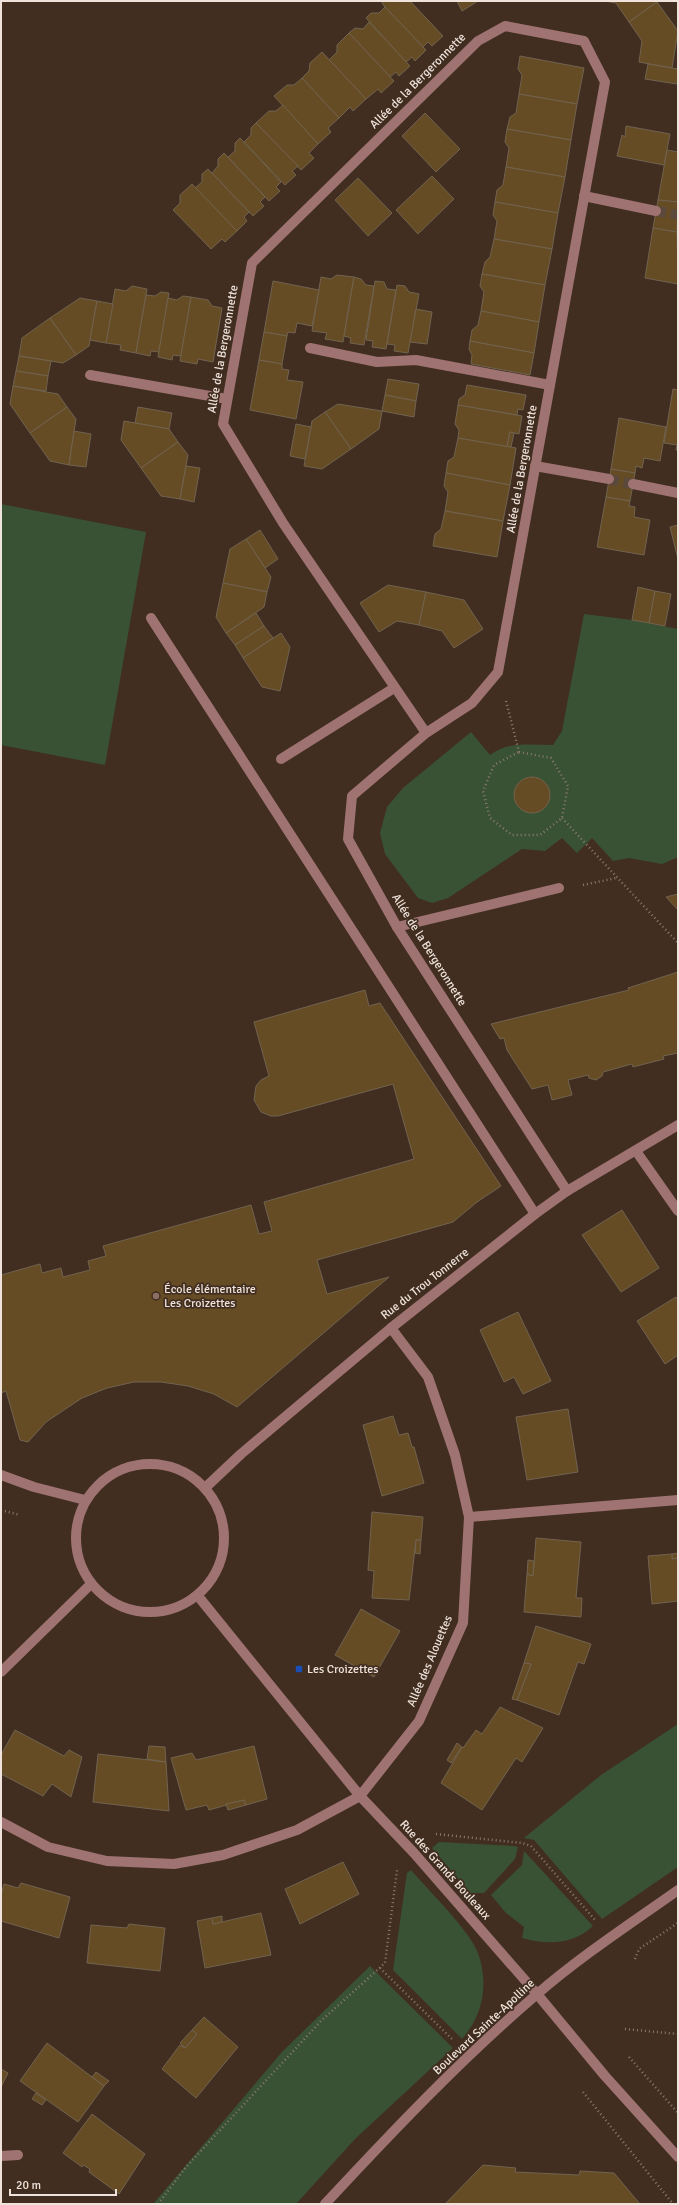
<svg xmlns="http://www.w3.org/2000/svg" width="679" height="2205" viewBox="0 0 679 2205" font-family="Signika,sans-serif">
<rect width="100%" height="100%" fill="#412e21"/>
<g fill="#395234">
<polygon points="1,504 146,532 105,765 1,745"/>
<path d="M584 614 632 620 678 629V857L662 864 629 858 613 861 592 838 577 853 562 838 545 851 522 849 448 898 432 903 418 898 385 854 380 833 387 807 403 788 471 732 490 755C509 741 530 745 553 745L562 731Z"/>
<polygon points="678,1724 678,1867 602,1919 534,1840 524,1838 601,1775"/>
<polygon points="439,1842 514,1846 518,1847 515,1859 484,1893 470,1893 432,1848"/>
<path d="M524 1851 593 1926C573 1945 547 1945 522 1938L524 1927 506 1913 491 1895 522 1865Z"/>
<path d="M411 1870C428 1890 470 1931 478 1953 489 1984 483 2015 462 2039L393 1970 407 1873Z"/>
<polygon points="370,1966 453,2048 355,2139 296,2204 153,2204 282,2052"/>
</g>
<g fill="#664c25" stroke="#71634f">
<polygon points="384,1 410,1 443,36 432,46 428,42 423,47 385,7 382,3"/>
<polygon points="457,1 478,1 462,11"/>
<polygon points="605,1 656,1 657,2 629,22 616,3"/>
<polygon points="657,2 678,31 672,68 639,62 642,41 629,22"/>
<polygon points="385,7 426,50 415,61 412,57 406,62 366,18 371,13 379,13"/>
<polygon points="369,22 410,66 399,76 396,72 390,77 349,33 355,28 363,29"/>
<polygon points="349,33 394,81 381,93 378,89 366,99 329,60 337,52 337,45"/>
<polygon points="322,52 366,99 353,111 350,107 339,118 302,78 309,71 310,63"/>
<polygon points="520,56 584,68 577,104 519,94 522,75 518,69"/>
<polygon points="648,64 678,69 677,84 645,79"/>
<polygon points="302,78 339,118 328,128 331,132 318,144 274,96 287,85 294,85"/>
<polygon points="519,94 577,104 571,140 507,129 510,117 516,113"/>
<polygon points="283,105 318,144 309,153 314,158 301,170 256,123 269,111 276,111"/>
<polygon points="425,113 460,149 436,172 402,136"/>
<polygon points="256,123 298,166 292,171 296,175 285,185 244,142 251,135 251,128"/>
<polygon points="626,126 670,134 664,165 617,156 622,135 625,137"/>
<polygon points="507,129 571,140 565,177 506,167 509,148 505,142"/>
<polygon points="240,138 281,182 276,187 280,191 269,201 228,157 235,151 235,143"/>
<polygon points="667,150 678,152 678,202 658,200"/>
<polygon points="224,153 265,197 260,202 264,206 253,216 212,173 218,166 218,159"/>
<polygon points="506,167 565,177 558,213 495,202 497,190 503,185"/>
<polygon points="208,169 249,212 244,217 247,221 237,231 195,188 202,182 202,174"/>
<polygon points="432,176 454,199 418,234 396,210"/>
<polygon points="358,178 392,213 368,236 335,200"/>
<polygon points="192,184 237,231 225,242 222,239 211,249 173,210 180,203 180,195"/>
<polygon points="658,200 678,202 677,232 653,228"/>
<polygon points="495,202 558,213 552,249 494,239 497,221 493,215"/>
<polygon points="653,228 677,232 678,284 645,278"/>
<polygon points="494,239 552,249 545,285 482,274 485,262 490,257"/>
<polygon points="482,274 545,285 539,322 481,311 484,292 480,286"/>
<polygon points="337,275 354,277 343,342 325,339 327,333 312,331 321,277 331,279"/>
<polygon points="354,277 361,279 366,285 374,286 364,345 350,343 351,338 344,336"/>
<polygon points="273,281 319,290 312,326 297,323 295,333 288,332 287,336 264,332"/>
<polygon points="375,281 384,282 387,289 396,290 386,349 372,347 373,341 366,340"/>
<polygon points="397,285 405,286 409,292 419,294 408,353 394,351 395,345 387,344"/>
<polygon points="132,286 147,289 136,353 120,350 121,345 106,343 115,289 126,291"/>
<polygon points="161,292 169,293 159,352 151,351 150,356 136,353 146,295 155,296"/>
<polygon points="183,296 191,297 181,356 173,355 172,360 158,357 168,298 177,300"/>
<polygon points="191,297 208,300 212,306 222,308 213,362 198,359 197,364 180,361"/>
<polygon points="80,298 97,301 89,346 76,355 50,318"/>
<polygon points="97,301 113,304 106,343 90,340"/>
<polygon points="416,309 432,312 427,344 410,342"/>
<polygon points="481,311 539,322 534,353 470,341 472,330 478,325"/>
<polygon points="50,318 76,355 63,363 19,356 22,338"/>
<polygon points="264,332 287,336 282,364 259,360"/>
<polygon points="470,341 534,353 530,375 471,364 472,355 469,349"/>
<polygon points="19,356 51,361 48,376 16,371"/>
<polygon points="259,360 282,364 282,369 289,370 287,380 303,382 296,419 250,410"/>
<polygon points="16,371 48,376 46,391 13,386"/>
<polygon points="388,379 419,384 416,401 385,395"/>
<polygon points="467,385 526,395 523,410 518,409 517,415 458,405 459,399 465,395"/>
<polygon points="13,386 58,394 67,407 30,433 10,404"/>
<polygon points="673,389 678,390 678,450 676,450 677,445 664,443"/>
<polygon points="385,395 416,401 414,417 382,411"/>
<polygon points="338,404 382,411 379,429 351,449 325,412"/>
<polygon points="458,405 522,416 519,434 510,432 507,447 458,438 459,430 455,424"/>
<polygon points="67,407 76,419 69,465 50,461 30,433"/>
<polygon points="138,407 172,413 169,429 135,423"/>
<polygon points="325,412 351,449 322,469 304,466 312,421"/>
<polygon points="619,418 666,427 660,461 644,458 642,468 636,466 635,473 611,469"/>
<polygon points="124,421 169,429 178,442 141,468 121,440"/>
<polygon points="296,424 311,427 305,459 290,456"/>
<polygon points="74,431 91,434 86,467 69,465"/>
<polygon points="510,432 514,433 511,447 507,447"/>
<polygon points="458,438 516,448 510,485 446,473 448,461 454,457"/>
<polygon points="178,442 188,455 180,499 161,496 141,468"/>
<polygon points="186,466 200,468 194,502 180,499"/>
<polygon points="611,469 635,473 630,501 606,497"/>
<polygon points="446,473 510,485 503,521 445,511 448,492 444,486"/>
<polygon points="606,497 630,501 629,506 635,507 634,517 650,520 644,555 597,547"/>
<polygon points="445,511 503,521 497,557 433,546 435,534 441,529"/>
<polygon points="678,525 678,559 670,527"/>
<polygon points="260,530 278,559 265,568 246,539"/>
<polygon points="246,539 271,577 267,592 223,583 230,549"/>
<polygon points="223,583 267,592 264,607 226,633 216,617"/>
<polygon points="388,585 426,592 419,625 397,621 379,632 360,603"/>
<polygon points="638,587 655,591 649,623 632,620"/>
<polygon points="655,591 671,594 665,626 649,623"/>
<polygon points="426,592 464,600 483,629 454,648 442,631 419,625"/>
<polygon points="256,613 264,626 235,645 226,633"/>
<polygon points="264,626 273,638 243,658 235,645"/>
<polygon points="281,633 290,647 280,691 262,687 243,658"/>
<circle cx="532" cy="795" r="18"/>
<polygon points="678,894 678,910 666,897"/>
<polygon points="678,972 678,1053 663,1056 664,1059 633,1067 632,1064 603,1072 602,1076 596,1080 589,1078 588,1075 568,1080 572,1095 552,1100 548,1085 532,1089 507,1050 504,1038 500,1039 491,1024 629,990 628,988"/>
<polygon points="365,990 369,1006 380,1003 501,1186 477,1202 453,1222 317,1260 327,1294 389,1277 237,1407 214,1394 188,1386 161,1382 134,1382 107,1388 82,1398 46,1422 28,1442 20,1440 6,1391 1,1393 1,1275 40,1264 42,1273 61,1268 63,1277 90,1270 88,1261 106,1256 103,1246 251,1205 259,1234 272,1231 264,1202 414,1159 393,1084 278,1116 271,1116 261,1112 254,1100 256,1086 261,1080 269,1076 254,1022"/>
<polygon points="622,1210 659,1268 621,1292 582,1235"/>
<polygon points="676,1297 678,1300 678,1355 665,1364 637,1321"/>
<polygon points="518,1312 551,1381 523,1394 514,1377 504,1382 480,1330"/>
<polygon points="568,1409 578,1472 527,1480 516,1417"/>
<polygon points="393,1416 399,1435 408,1433 412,1447 414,1447 424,1483 382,1496 363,1425"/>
<polygon points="372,1512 423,1517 421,1540 416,1540 409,1600 372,1598 374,1571 368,1570"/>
<polygon points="536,1538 581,1542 576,1598 582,1598 581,1617 524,1612 527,1574 533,1576"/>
<polygon points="416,1540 421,1540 420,1554 415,1553"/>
<polygon points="678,1553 678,1558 672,1559 672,1554"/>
<polygon points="672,1554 672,1559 678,1558 678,1601 652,1604 648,1556"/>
<polygon points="528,1560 534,1561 533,1576 527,1574"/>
<polygon points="361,1609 400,1631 374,1677 335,1655"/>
<polygon points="536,1626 591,1644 584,1664 578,1662 559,1715 517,1700 531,1664 524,1663"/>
<polygon points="524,1663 531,1664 517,1700 512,1699"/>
<polygon points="500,1707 543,1728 522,1762 516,1758 482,1810 441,1783 462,1747 463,1748 476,1730 482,1734"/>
<polygon points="15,1730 64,1756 69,1750 82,1757 71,1797 52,1784 43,1796 1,1774 1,1755"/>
<polygon points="457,1743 462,1747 451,1763 447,1760"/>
<polygon points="149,1746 165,1747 166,1762 147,1759"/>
<polygon points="254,1746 267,1799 246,1805 244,1800 209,1810 207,1805 186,1810 171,1758 192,1753 196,1760"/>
<polygon points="98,1754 166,1762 169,1811 93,1802"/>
<polygon points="244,1800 246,1805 228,1810 226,1804"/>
<polygon points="343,1862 359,1894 300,1924 285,1889"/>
<polygon points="21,1883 70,1897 59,1938 1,1921 1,1895 4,1884 18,1888"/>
<polygon points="261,1913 271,1955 205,1968 197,1921 212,1918 213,1924"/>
<polygon points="222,1916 222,1922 213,1924 212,1918"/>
<polygon points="129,1924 165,1928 160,1971 87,1963 91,1925 127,1928"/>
<polygon points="204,2017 238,2047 196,2098 162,2069 180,2045 185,2048 197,2034 192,2030"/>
<polygon points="192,2030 197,2034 185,2048 180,2043"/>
<polygon points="47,2043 104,2086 78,2122 20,2081"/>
<polygon points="1,2069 8,2073 1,2087"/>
<polygon points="96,2072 109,2081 104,2086 92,2077"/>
<polygon points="36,2093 46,2100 42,2105 32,2099"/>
<polygon points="92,2114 145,2154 119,2194 89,2172 90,2169 83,2165 82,2167 63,2153"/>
<polygon points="483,2165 516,2168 515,2172 579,2175 580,2171 614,2173 640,2204 445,2204"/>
</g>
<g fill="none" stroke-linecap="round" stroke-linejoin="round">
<g stroke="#5b493d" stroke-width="10" stroke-dasharray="10 5" stroke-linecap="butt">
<polyline points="656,211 678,215"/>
<polyline points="609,479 633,484"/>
</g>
<g stroke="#8a7a6f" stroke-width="2.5" stroke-dasharray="1 3" stroke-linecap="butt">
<polyline points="506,701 519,752"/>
<polygon points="519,752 551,758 568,786 562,818 540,835 512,835 490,818 483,791 494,765"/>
<polyline points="562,818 678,943"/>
<polyline points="583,885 616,878"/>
<polyline points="1,1510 20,1515"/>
<polyline points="436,1834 522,1843 531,1846 595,1920"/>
<polyline points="635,1959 639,1949 678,1923"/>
<polyline points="380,1968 453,2040"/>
<polyline points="625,2029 678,2034"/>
<polyline points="629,2057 678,2113"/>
<polyline points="583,2092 673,2204"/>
<polyline points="158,2204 186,2167 321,2021 385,1963 397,1870"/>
</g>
<g stroke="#9f7372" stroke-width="10">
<polyline points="584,196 656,211"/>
<polyline points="310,348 377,362 416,360 550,385"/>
<polyline points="90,375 227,399"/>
<polyline points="535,466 609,479"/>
<polyline points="633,484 678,493"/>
<polyline points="151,618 535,1214"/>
<polyline points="426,733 283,523 223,424 252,263 478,41 505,26 584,41 605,82 498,672 472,703 426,733 352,796 348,839 397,927 567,1191"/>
<polyline points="281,759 394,688"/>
<polyline points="397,927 559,888"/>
<polyline points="636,1151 678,1211"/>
<circle cx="150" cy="1538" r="74"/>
<polyline points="1,1475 34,1487 85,1500"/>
<polyline points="206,1487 241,1454 391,1328 535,1214 567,1191 678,1125"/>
<polyline points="469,1517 678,1500"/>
<polyline points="198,1596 360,1796 414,1853 537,1994 605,2076 678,2157"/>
<polyline points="1,1672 91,1584"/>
<polyline points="1,1822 48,1847 107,1861 174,1864 223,1855 297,1830 360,1796 419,1721 463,1623 469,1517 455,1455 428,1377 391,1328"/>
<polyline points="1,2156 18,2155"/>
<path d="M325 2204C392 2132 461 2059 536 1995 581 1956 630 1924 678 1890"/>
</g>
</g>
<circle fill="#8d6e63" stroke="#412e21" stroke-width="1.5" cx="156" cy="1296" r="4"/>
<rect fill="#1a4fb4" stroke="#412e21" stroke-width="1.5" x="295" y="1665" width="8" height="8" rx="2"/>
<g text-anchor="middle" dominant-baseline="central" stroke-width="3.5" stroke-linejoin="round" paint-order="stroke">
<g font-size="12" fill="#efe3db" stroke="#412e21">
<text transform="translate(418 81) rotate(-45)">Allée de la Bergeronnette</text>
<text transform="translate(223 349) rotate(-80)">Allée de la Bergeronnette</text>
<text transform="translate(522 469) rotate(-80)">Allée de la Bergeronnette</text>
<text transform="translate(429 950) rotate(58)">Allée de la Bergeronnette</text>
<text transform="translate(425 1284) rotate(-38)">Rue du Trou Tonnerre</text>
<text transform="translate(430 1661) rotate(-67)">Allée des Alouettes</text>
<text transform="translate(445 1870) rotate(48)">Rue des Grands Bouleaux</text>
<text transform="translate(484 2027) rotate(-43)">Boulevard Sainte-Apolline</text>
</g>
<g font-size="12" fill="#efe3db" stroke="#412e21" text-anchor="start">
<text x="164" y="1289">École élémentaire<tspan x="164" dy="14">Les Croizettes</tspan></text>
<text x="307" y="1669">Les Croizettes</text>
</g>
</g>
<rect width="679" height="2205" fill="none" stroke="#efe3db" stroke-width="4"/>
<path d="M10 2189v6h106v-6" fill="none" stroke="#efe3db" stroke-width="2"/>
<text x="16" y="2189" font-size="12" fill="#efe3db" stroke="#412e21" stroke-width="3" paint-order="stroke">20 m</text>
</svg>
